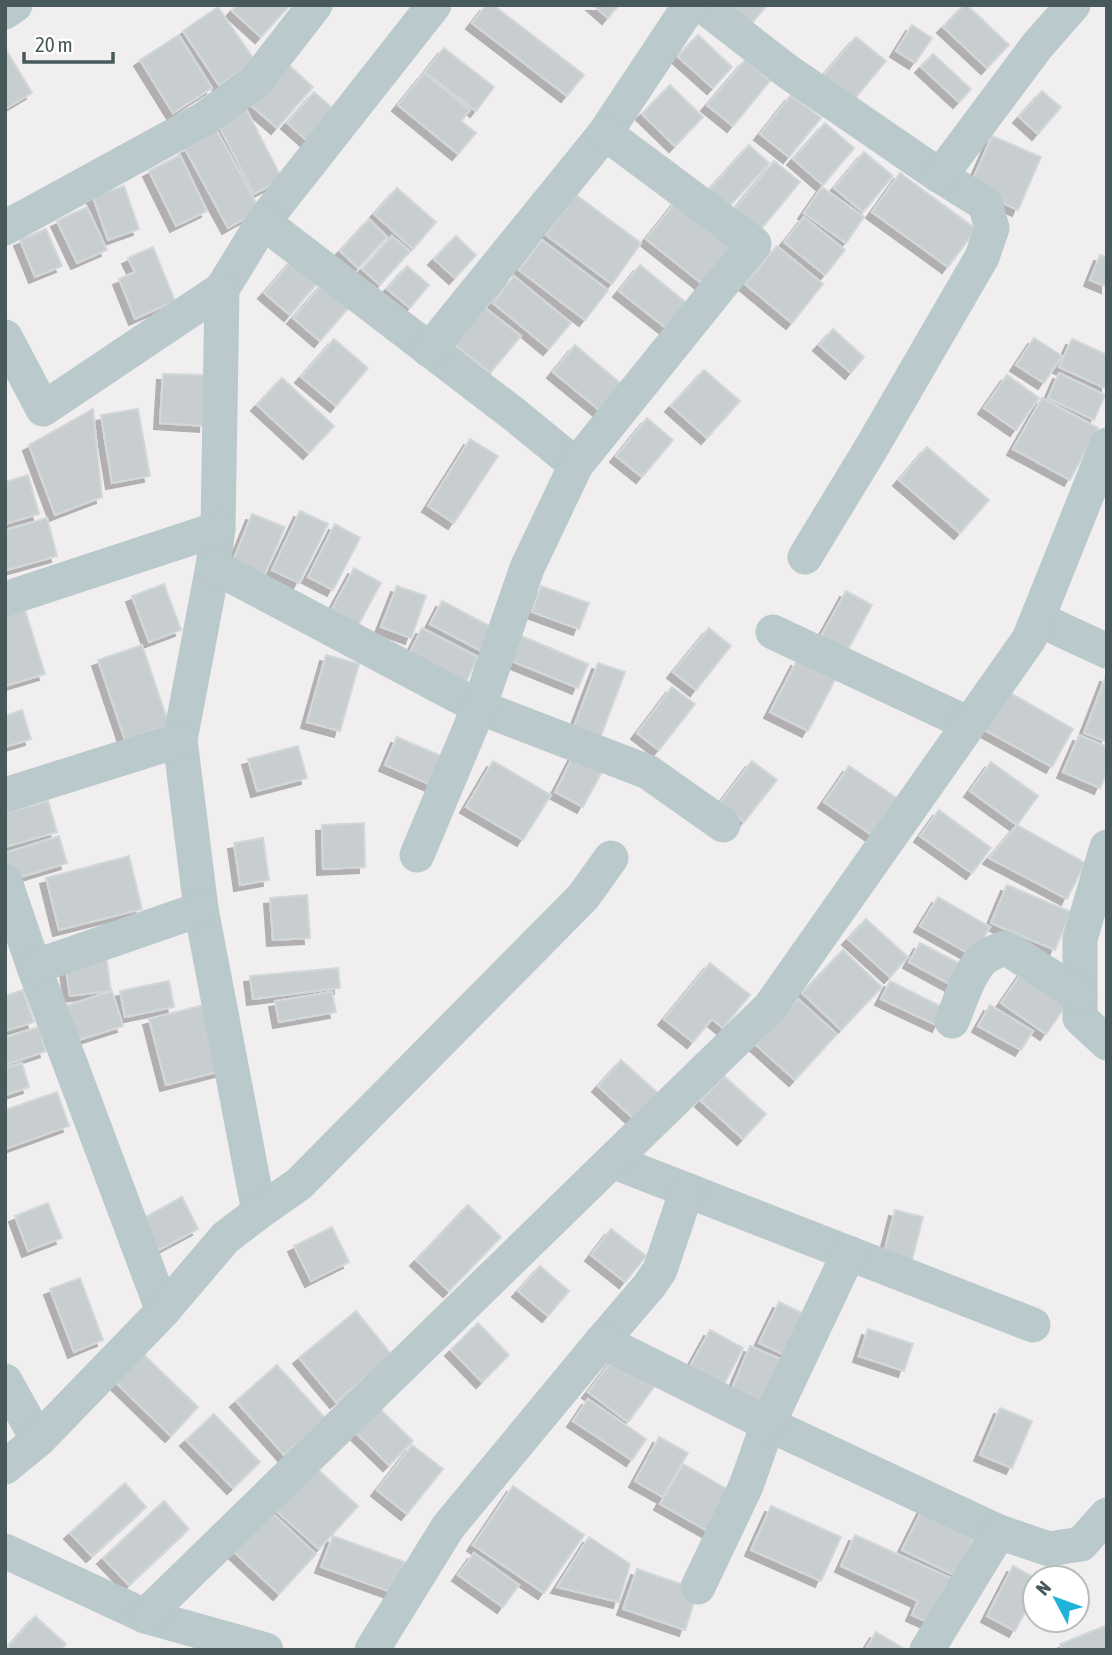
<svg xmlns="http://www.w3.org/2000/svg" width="1112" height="1655" viewBox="0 0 1112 1655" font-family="'Asap Condensed',sans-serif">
<defs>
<filter id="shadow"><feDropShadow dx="-6" dy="6" stdDeviation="0" flood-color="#0004"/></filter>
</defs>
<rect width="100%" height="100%" fill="#f1eeef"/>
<g fill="#c8ced0" stroke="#d2d7da" stroke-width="2" filter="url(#shadow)">
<polygon points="237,5 290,5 261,37 232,11"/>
<polygon points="486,5 493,5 584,75 567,96 472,23"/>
<polygon points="593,5 619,5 608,18"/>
<polygon points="727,5 767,5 751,24"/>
<polygon points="964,5 967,5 1009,45 987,68 943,27"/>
<polygon points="218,7 255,61 219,85 183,31"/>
<polygon points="912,25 932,38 915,63 896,51"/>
<polygon points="179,35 212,88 173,113 140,60"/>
<polygon points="698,35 732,67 713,88 678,57"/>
<polygon points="856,37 886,61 852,102 822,77"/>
<polygon points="5,48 32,93 5,109"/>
<polygon points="444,48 494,87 476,111 425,72"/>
<polygon points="933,54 971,89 959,102 921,67"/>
<polygon points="282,59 313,87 277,128 246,101"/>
<polygon points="745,60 770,81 733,126 707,105"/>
<polygon points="424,73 470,110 461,121 476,133 458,154 398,105"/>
<polygon points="670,85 703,117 675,146 642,114"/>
<polygon points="1042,91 1061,107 1038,134 1019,117"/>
<polygon points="314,92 338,113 311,144 287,123"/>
<polygon points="791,95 821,118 789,157 760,134"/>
<polygon points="242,101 282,179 254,194 214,116"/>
<polygon points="825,123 854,148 823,185 793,159"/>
<polygon points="217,131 260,210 228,228 185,149"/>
<polygon points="992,136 1041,157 1018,210 969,188"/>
<polygon points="749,145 769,163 727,209 708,191"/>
<polygon points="864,152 893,176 863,212 834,188"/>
<polygon points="180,155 207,211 176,226 149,171"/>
<polygon points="774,161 800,182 758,233 732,212"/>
<polygon points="900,173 976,229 948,267 872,212"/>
<polygon points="124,186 139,229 108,240 93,197"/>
<polygon points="822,187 864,217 846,243 804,213"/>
<polygon points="397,188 436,222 413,249 374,214"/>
<polygon points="576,195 641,243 612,284 546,235"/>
<polygon points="677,200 740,250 710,290 646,239"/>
<polygon points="87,207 107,250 77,263 57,221"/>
<polygon points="804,217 845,250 825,275 784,242"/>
<polygon points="369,219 387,237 358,268 340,251"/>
<polygon points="46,229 62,266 35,277 20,240"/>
<polygon points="392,236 410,251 380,285 362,269"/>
<polygon points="456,236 476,255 455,278 434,259"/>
<polygon points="542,240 608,290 585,320 519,270"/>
<polygon points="777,246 823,284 792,323 745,284"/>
<polygon points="153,247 175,301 135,319 119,279 135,272 128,258"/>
<polygon points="1100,255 1107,258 1107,287 1090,280"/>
<polygon points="293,259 319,281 290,315 264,293"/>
<polygon points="640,265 695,310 675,335 619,291"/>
<polygon points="407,266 429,285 410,308 387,289"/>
<polygon points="514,276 571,323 549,349 493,303"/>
<polygon points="324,282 351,305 320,341 293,318"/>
<polygon points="484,307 521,336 490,373 454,344"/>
<polygon points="833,329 864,357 851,373 819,345"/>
<polygon points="1034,338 1062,356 1044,383 1016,365"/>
<polygon points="334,339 368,368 336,406 301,377"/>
<polygon points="1072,339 1107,355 1107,389 1059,367"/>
<polygon points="575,345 625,387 603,413 553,372"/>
<polygon points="704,370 740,401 707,438 671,406"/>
<polygon points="1059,373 1105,395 1094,420 1048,398"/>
<polygon points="163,374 208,375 205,426 160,423"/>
<polygon points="1007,375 1039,398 1016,430 984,408"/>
<polygon points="282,378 334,426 309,453 257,405"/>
<polygon points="1042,398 1098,428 1070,480 1013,449"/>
<polygon points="93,409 102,497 55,515 29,445"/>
<polygon points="138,409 150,476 112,483 101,415"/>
<polygon points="647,418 673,440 642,477 616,456"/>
<polygon points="470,439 498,456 454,523 428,506"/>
<polygon points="927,447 989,500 960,533 899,480"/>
<polygon points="28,475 39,514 5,524 5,482"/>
<polygon points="300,511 328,524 299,583 272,570"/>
<polygon points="252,514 285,527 264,576 232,563"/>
<polygon points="47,518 57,556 7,570 5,564 5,530"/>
<polygon points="335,524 360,538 333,590 308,577"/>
<polygon points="354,568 381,583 354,633 327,618"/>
<polygon points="164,584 181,630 149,642 132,596"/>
<polygon points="397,586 426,596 411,638 381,627"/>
<polygon points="541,586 589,603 579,629 532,612"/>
<polygon points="846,591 872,605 842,661 815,647"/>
<polygon points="442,601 495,629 483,652 430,624"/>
<polygon points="25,610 45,674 5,686 5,616"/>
<polygon points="422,628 478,657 463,688 406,660"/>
<polygon points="709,628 731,646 696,690 673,672"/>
<polygon points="519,635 588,664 578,688 509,660"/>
<polygon points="142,645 169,725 125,740 98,660"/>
<polygon points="326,655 359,664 340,731 307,722"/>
<polygon points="797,660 835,680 808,731 770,712"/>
<polygon points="598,663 625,672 599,741 572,732"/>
<polygon points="1106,676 1107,676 1107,742 1084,733"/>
<polygon points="672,687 695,704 659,750 637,733"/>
<polygon points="1007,691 1073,729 1052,767 985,730"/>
<polygon points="22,710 31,739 5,747 5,716"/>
<polygon points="1079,735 1107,747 1107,773 1100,788 1063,772"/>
<polygon points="397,737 448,759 436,787 385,765"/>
<polygon points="298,746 307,778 257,791 248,759"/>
<polygon points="574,755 603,770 583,807 555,792"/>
<polygon points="493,761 551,795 523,840 466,807"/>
<polygon points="752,761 777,780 744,822 720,803"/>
<polygon points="991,762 1038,796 1017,825 970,791"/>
<polygon points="849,766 900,800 875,837 824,802"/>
<polygon points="48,801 57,832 5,847 5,813"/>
<polygon points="939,810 991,848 972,873 920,836"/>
<polygon points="364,823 365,867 323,869 322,825"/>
<polygon points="1017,825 1085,863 1067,899 989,858"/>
<polygon points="59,836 67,863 11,880 5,861 5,853"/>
<polygon points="263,838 269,880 240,885 234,843"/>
<polygon points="129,856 142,909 59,930 46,878"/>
<polygon points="1007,885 1071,912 1055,950 991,923"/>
<polygon points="307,895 310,938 273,940 270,898"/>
<polygon points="938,897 990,927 973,956 920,926"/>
<polygon points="866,919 908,957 890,977 848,939"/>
<polygon points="920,943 962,965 951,985 909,962"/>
<polygon points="843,950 882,987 841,1030 802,993"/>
<polygon points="106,956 111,991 70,996 65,962"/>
<polygon points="710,963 750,995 723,1028 712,1019 693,1042 664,1019"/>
<polygon points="338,968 340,988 253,999 250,976"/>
<polygon points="1023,971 1069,1001 1046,1034 1001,1003"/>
<polygon points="169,981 174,1007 125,1017 120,991"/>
<polygon points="890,981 946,1009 938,1026 881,999"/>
<polygon points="23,990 34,1022 5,1031 5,996"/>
<polygon points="112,991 123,1026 66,1044 56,1009"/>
<polygon points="332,992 336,1012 279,1022 275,1001"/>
<polygon points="798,999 837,1034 795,1080 756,1045"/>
<polygon points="204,1005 221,1071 166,1085 149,1019"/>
<polygon points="990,1005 1033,1031 1021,1050 978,1026"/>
<polygon points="38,1027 46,1051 5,1065 5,1038"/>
<polygon points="621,1060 658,1093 634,1119 598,1086"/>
<polygon points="22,1063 29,1087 5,1095 5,1068"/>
<polygon points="724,1076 766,1114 743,1139 701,1101"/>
<polygon points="57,1092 69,1126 5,1149 5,1110"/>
<polygon points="182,1197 198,1229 159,1250 142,1219"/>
<polygon points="48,1203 62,1238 28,1251 15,1216"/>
<polygon points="468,1205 501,1237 449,1291 416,1260"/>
<polygon points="895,1210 923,1217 912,1260 884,1253"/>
<polygon points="332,1227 349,1262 311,1281 294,1246"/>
<polygon points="611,1229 646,1256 625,1282 591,1255"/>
<polygon points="540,1266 569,1291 548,1316 518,1291"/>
<polygon points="80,1278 103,1340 74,1352 50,1289"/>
<polygon points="779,1302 815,1319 795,1360 759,1343"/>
<polygon points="356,1311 392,1355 336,1402 299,1358"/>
<polygon points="478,1323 509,1355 482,1382 451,1350"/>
<polygon points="868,1329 913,1344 904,1371 859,1356"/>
<polygon points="710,1330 743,1348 719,1394 685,1375"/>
<polygon points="750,1346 785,1361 764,1408 730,1393"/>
<polygon points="138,1349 198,1407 171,1436 111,1378"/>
<polygon points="617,1354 657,1383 628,1422 588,1392"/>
<polygon points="277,1365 325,1418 284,1455 236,1401"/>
<polygon points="588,1399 646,1439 632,1460 573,1421"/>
<polygon points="1000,1408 1032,1421 1012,1468 980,1455"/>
<polygon points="380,1409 413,1441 389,1465 356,1433"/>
<polygon points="214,1414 260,1462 233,1488 186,1440"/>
<polygon points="659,1437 688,1453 663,1497 635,1481"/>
<polygon points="412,1445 443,1469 407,1514 377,1490"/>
<polygon points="683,1464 734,1493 711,1533 660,1504"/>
<polygon points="314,1466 358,1506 319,1549 274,1509"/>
<polygon points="125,1483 146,1507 92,1556 70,1533"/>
<polygon points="513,1486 584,1535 544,1593 473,1545"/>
<polygon points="164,1501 189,1529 129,1585 103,1558"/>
<polygon points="771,1506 841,1537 821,1581 751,1550"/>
<polygon points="924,1506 977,1532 956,1576 902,1550"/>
<polygon points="270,1511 316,1554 279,1594 233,1551"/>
<polygon points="855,1535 955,1580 934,1625 912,1615 918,1601 841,1566"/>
<polygon points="333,1536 405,1562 394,1593 321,1567"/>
<polygon points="589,1537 630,1564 619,1602 557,1587"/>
<polygon points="474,1553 519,1585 503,1607 458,1575"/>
<polygon points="1013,1566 1035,1578 1035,1593 1015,1631 987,1616"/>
<polygon points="637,1569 698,1590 685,1630 623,1609"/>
<polygon points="35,1616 66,1644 61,1650 12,1650 8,1647"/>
<polygon points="1105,1626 1107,1631 1107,1650 1062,1650 1060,1644"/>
<polygon points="876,1632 906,1650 865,1650"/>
</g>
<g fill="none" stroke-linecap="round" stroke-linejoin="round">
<g stroke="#bac9cb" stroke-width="35">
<polyline points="702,5 787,71 940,176 985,204 992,228 982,257 873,445 805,557"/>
<polyline points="5,12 15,5"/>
<polyline points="940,176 1037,46 1073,5"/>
<polyline points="263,222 434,5"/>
<polyline points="5,228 204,119 256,81 315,5"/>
<polyline points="222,289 263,222 515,415 576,465"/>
<polyline points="5,337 43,409 222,289 218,529 213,566 180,740 201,909 259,1212"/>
<polyline points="429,350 605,133 690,5"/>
<polyline points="213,566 479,707 648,772 723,825"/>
<polyline points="5,599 218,529"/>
<polyline points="1038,619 1107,651"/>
<polyline points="773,632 969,724"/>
<polyline points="5,795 180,740"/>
<polyline points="1107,847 1080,939 1080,1018 1107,1043"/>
<polyline points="417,855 479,707 527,568 576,465 754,244 605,133"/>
<polyline points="5,882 34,967 163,1311"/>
<polyline points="34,967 201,909"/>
<path d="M952 1021C960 1003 968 972 983 959 990 953 997 951 1004 948L1011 951 1080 995"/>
<polyline points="612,1161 1033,1325"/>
<polyline points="602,1341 649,1286 660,1270 687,1190"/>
<polyline points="5,1381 38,1440"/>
<polyline points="5,1467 38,1440 163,1311 225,1238 259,1212 299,1184 583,897 611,858"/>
<polyline points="5,1551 145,1616 266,1650"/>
<polyline points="698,1587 746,1486 768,1424 999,1532"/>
<polyline points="145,1616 770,1007 1029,639 1107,445"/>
<polyline points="372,1650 448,1527 602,1341 768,1424 849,1253"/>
<polyline points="927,1650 999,1532 1049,1549 1081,1544 1107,1515"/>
</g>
</g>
<rect width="1112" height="1655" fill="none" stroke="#47595b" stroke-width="14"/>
<g transform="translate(1056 1599) rotate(311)"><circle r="33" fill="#ffffff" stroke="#b5bdbd" stroke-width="2"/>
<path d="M0-5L12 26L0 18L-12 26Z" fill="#1fb3da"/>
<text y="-10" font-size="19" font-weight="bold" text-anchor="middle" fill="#47595b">N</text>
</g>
<path d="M24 52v10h89v-10" fill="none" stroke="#47595b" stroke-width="3.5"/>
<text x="35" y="52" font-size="21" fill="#47595b" stroke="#ffffff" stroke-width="5" paint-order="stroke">20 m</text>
</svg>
